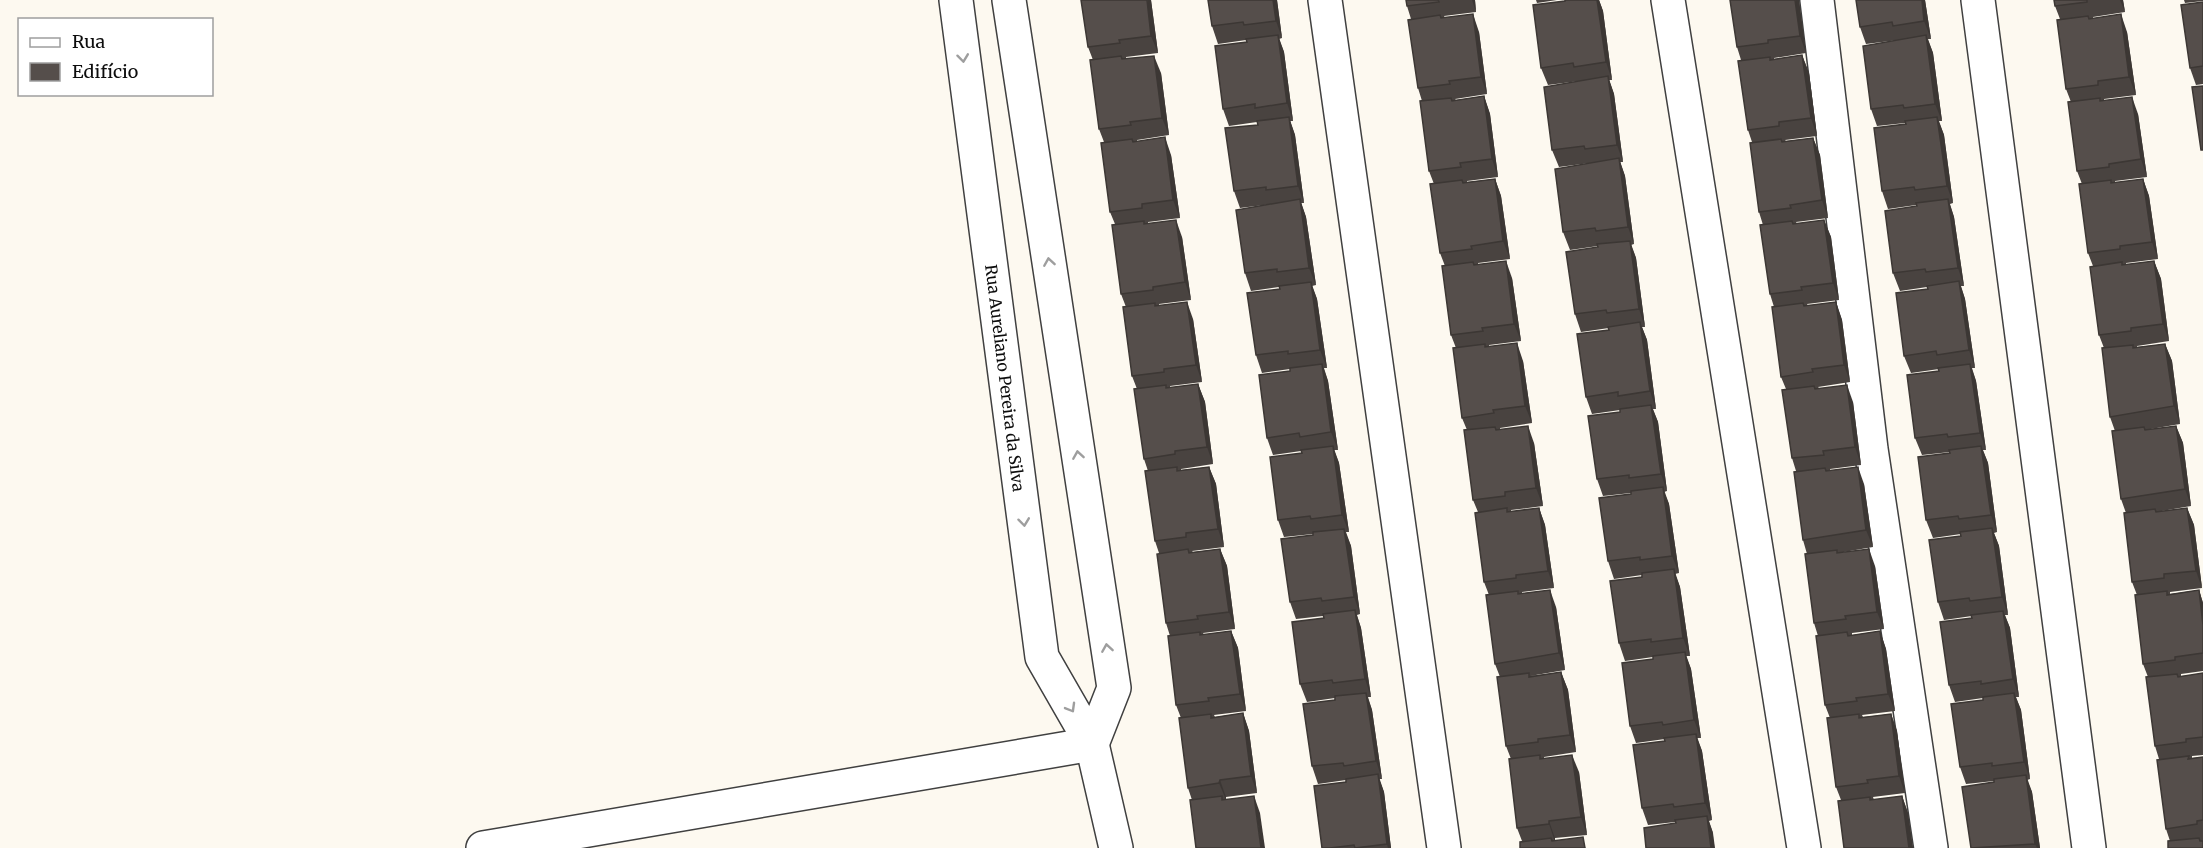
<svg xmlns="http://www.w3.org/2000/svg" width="2203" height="848" viewBox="0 0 2203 848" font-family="Merriweather,serif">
<rect width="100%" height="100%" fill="#fdf9f0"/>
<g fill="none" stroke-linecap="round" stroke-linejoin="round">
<defs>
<g id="minor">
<polyline points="956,0 1042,657 1092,744 1116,848"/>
<polyline points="1009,0 1114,688 1092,744"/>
<polyline points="1325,0 1444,848"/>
<polyline points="1668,0 1804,848"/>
<polyline points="1817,0 1871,449 1931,848"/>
<polyline points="1978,0 2089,848"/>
<polyline points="483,848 1092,744"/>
</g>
</defs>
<use href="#minor" stroke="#404040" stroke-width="36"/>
<use href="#minor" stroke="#fff" stroke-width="33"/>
</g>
<g fill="#494340">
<polygon points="1151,0 1158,53 1126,57 1126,59 1161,73 1169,135 1137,140 1137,141 1171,155 1180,218 1148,222 1148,223 1182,237 1191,300 1159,304 1159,306 1193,319 1202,382 1170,386 1170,388 1198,384 1205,402 1213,464 1181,469 1181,470 1209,467 1216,484 1224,547 1192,551 1193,552 1220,549 1227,566 1235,629 1203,633 1204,635 1231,631 1238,648 1246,711 1214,715 1215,717 1243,713 1249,731 1257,793 1226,797 1226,799 1260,813 1192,800 1188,788 1181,718 1176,705 1170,636 1166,623 1159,553 1155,541 1148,471 1144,459 1137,389 1132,376 1126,307 1121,294 1115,224 1110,212 1104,142 1099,129 1093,60 1088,47"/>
<polygon points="1208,0 1277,0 1282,38 1279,39 1284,52 1293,121 1290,121 1295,135 1304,203 1301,203 1306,217 1316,285 1312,286 1317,299 1327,368 1324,368 1328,381 1338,450 1334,450 1339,463 1349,532 1346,532 1351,546 1360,614 1357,615 1361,628 1371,697 1368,697 1372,710 1382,779 1379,779 1384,792 1391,848 1322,848 1346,780 1318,784 1312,766 1335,698 1307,702 1300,684 1324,618 1323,616 1296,619 1290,602 1313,534 1284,537 1278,520 1302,453 1301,451 1273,455 1267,438 1290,371 1290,369 1262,373 1256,355 1280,289 1279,287 1251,291 1245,273 1272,204 1240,208 1234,191 1258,125 1257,122 1229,126 1223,109 1247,42 1246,40 1218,44 1212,26"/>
<polygon points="1406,0 1475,0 1476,12 1444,16 1445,18 1479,32 1487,94 1455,99 1456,100 1484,96 1490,114 1498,177 1467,181 1467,182 1495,179 1501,196 1510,259 1478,263 1478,265 1512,278 1521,341 1489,345 1489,347 1523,361 1532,423 1500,428 1500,429 1534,443 1543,506 1511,510 1511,512 1539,508 1545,525 1554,588 1522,592 1522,594 1556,607 1565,670 1530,676 1561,672 1568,690 1576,752 1544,757 1544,758 1579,772 1587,835 1555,838 1555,841 1587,848 1522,841 1517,828 1511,759 1506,746 1500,677 1495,664 1489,595 1484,582 1478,512 1473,500 1467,430 1462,418 1456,348 1451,335 1445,266 1440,253 1434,184 1429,171 1422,101 1418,88 1411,19 1407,6"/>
<polygon points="1536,0 1557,0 1537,3"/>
<polygon points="1565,0 1599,0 1603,11 1612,80 1609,80 1614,94 1623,162 1620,162 1625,176 1634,244 1631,245 1636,258 1645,327 1642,327 1647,340 1656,409 1653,409 1658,422 1667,491 1664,492 1669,504 1679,573 1675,574 1680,587 1690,656 1686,656 1691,669 1701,738 1697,738 1702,751 1712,820 1709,821 1713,833 1676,823 1675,822 1648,825 1642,808 1665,739 1636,743 1630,726 1653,659 1653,657 1625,661 1619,643 1642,575 1614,579 1608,561 1631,494 1631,493 1603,496 1597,479 1620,412 1620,410 1592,414 1586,397 1609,330 1609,328 1581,332 1575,314 1598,247 1598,246 1570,250 1563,232 1590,163 1559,167 1552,150 1579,81 1548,85 1541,68"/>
<polygon points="1799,0 1806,53 1774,58 1774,59 1802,55 1809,73 1817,136 1785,140 1786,141 1813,138 1820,155 1828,218 1796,222 1797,224 1824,220 1831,237 1839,300 1807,304 1808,306 1836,302 1842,320 1850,382 1818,387 1819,388 1853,402 1861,465 1830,469 1830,470 1864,484 1873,547 1838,553 1875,566 1884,629 1852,633 1852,635 1880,631 1886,649 1895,711 1862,715 1863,717 1891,714 1897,731 1905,793 1873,797 1874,800 1902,796 1908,813 1913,848 1844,848 1841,800 1836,787 1830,718 1825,705 1818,636 1814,623 1807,554 1803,540 1796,471 1792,458 1786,389 1781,377 1774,307 1770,294 1763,225 1759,212 1752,142 1748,130 1741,60 1737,47"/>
<polygon points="1856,0 1925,0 1931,39 1928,39 1933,53 1942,121 1939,121 1944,135 1953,203 1950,204 1954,217 1964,286 1961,286 1965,299 1975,368 1972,368 1976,381 1986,450 1983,450 1988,463 1997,532 1994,533 1999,546 2008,615 2005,615 2010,628 2019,697 2016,697 2021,710 2030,779 2027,780 2032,792 2040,848 1971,848 1994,781 1966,784 1960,767 1983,700 1983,698 1955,702 1949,685 1972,618 1972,616 1944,620 1938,602 1961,536 1961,534 1933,538 1926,520 1950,453 1950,452 1922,455 1915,438 1939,371 1939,369 1911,373 1904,356 1928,289 1927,287 1900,291 1893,273 1917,206 1916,205 1888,209 1882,191 1906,124 1905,123 1877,126 1871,109 1898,40 1866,44 1860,27"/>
<polygon points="2054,0 2123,0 2125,12 2093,17 2093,18 2127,32 2136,95 2104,99 2104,100 2138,114 2147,177 2115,181 2115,183 2143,179 2149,196 2158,259 2126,263 2126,265 2154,261 2161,279 2169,341 2137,346 2137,347 2165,344 2172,361 2180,424 2145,430 2176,426 2183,443 2191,506 2156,512 2187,508 2194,525 2202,588 2170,592 2170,594 2199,590 2203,603 2203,671 2181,674 2181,676 2203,674 2203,755 2192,756 2192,758 2203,757 2203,848 2170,841 2166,829 2159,759 2155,746 2148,677 2143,664 2137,595 2132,582 2126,513 2121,499 2115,431 2110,417 2104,348 2099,335 2093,266 2088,253 2082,184 2077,171 2071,102 2066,89 2060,19 2055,6"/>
<polygon points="2184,0 2203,0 2203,1 2185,3"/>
<polygon points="2203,2 2203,84 2196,85 2190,68"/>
</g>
<g fill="#3c3734">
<polygon points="1147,0 1151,0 1158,53 1151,36"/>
<polygon points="1273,0 1277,0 1282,38 1276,21"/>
<polygon points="1472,0 1475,0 1476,12"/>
<polygon points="1597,0 1599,0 1603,11 1612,80 1606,62"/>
<polygon points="1795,0 1799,0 1806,53 1800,36"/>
<polygon points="1922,0 1925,0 1931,39 1924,21"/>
<polygon points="2120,0 2123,0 2125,12"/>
<polygon points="1473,14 1479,32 1487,94 1481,77"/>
<polygon points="2121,14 2127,32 2136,95 2129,77"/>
<polygon points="1278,35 1284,52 1293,121 1287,103"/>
<polygon points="1926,35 1933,53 1942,121 1935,104"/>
<polygon points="1802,55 1809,73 1817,136 1811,118"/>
<polygon points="1154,56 1161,73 1169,135 1162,118"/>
<polygon points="1608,76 1614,94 1623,162 1617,145"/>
<polygon points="1484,96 1490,114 1498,177 1492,159"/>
<polygon points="2132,97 2138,114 2147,177 2141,159"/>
<polygon points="1289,117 1295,135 1304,203 1298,186"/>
<polygon points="1937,117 1944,135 1953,203 1947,186"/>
<polygon points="1165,137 1171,155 1180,218 1173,200"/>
<polygon points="1813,138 1820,155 1828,218 1822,200"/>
<polygon points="1619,158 1625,176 1634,244 1628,227"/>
<polygon points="1495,179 1501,196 1510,259 1503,241"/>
<polygon points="2143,179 2149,196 2158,259 2152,242"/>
<polygon points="1300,199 1306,217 1316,285 1309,268"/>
<polygon points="1948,199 1954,217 1964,286 1958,268"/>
<polygon points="1176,220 1182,237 1191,300 1185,282"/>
<polygon points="1824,220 1831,237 1839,300 1833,283"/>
<polygon points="1630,241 1636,258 1645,327 1639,309"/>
<polygon points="1506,261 1512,278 1521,341 1514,324"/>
<polygon points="2154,261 2161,279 2169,341 2163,324"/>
<polygon points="1959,281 1965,299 1975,368 1969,350"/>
<polygon points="1311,282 1317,299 1327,368 1320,350"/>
<polygon points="1187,302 1193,319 1202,382 1196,365"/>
<polygon points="1836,302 1842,320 1850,382 1844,365"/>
<polygon points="1640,322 1647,340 1656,409 1650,391"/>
<polygon points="1517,343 1523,361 1532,423 1525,406"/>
<polygon points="2165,344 2172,361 2180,424 2174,406"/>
<polygon points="1322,364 1328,381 1338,450 1331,432"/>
<polygon points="1970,364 1976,381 1986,450 1980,433"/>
<polygon points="1198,384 1205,402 1213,464 1207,447"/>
<polygon points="1847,385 1853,402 1861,465 1855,447"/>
<polygon points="1651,405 1658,422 1667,491 1661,474"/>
<polygon points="1528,426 1534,443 1543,506 1536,488"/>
<polygon points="2176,426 2183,443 2191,506 2185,489"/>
<polygon points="1333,446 1339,463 1349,532 1342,515"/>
<polygon points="1981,446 1988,463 1997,532 1991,515"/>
<polygon points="1209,467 1216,484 1224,547 1218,529"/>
<polygon points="1858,467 1864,484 1873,547 1866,530"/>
<polygon points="1663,487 1669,504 1679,573 1672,556"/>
<polygon points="1539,508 1545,525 1554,588 1548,571"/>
<polygon points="2187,508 2194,525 2202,588 2196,571"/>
<polygon points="1992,528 1999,546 2008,615 2002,597"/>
<polygon points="1344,529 1351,546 1360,614 1354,597"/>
<polygon points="1220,549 1227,566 1235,629 1229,612"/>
<polygon points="1869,549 1875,566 1884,629 1877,612"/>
<polygon points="1674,569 1680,587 1690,656 1683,638"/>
<polygon points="1550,590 1556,607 1565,670 1559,653"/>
<polygon points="2199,590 2203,603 2203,625"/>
<polygon points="1355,610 1361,628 1371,697 1365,679"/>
<polygon points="2003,611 2010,628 2019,697 2013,679"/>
<polygon points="1231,631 1238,648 1246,711 1240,694"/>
<polygon points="1880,631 1886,649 1895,711 1888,694"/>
<polygon points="1685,652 1691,669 1701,738 1694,720"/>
<polygon points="1561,672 1568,690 1576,752 1570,735"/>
<polygon points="1366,693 1372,710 1382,779 1376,761"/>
<polygon points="2014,693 2021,710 2030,779 2024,762"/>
<polygon points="1243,713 1249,731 1257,793 1251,776"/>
<polygon points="1891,714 1897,731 1905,793 1899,776"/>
<polygon points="1696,734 1702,751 1712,820 1705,803"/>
<polygon points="1572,755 1579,772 1587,835 1581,817"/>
<polygon points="1378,774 1384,792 1391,848 1388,848 1387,844"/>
<polygon points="2026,775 2032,792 2040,848 2037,848 2035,844"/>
<polygon points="1220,780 1226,797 1226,800 1219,783"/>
<polygon points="1254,796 1260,813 1265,848 1261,848"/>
<polygon points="1902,796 1908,813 1913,848 1909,848"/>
<polygon points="1707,816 1713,833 1715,848 1711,848"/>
<polygon points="1549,821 1555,838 1555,842 1549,824"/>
</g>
<g fill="#554e4b" stroke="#3c3734" stroke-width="1.5">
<polygon points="1081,0 1147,0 1151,36 1119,40 1120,43 1088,47"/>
<polygon points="1208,0 1273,0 1276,21 1244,25 1243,22 1212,26"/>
<polygon points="1406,0 1438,0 1439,2 1407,6"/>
<polygon points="1565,0 1597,0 1606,62 1574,67 1573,63 1541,68 1533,5 1565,1"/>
<polygon points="1730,0 1795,0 1800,36 1768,40 1768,43 1737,47"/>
<polygon points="1856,0 1922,0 1924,21 1893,26 1892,22 1860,27"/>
<polygon points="2054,0 2087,0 2087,2 2055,6"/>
<polygon points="2203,2 2203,66 2190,68 2181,5"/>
<polygon points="1473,14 1481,77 1449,81 1450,84 1418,88 1408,20 1440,15 1441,18"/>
<polygon points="2121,14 2129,77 2098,81 2098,85 2066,89 2057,20 2088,16 2089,19"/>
<polygon points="1278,35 1287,103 1255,108 1255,104 1223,109 1215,46 1247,42 1246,39"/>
<polygon points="1926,35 1935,104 1904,108 1903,105 1871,109 1863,46"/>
<polygon points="1802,55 1811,118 1779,122 1779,126 1748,130 1738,61 1770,57 1770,60"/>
<polygon points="1121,56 1122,59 1154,56 1162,118 1130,122 1131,125 1099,129 1090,60"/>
<polygon points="1608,76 1617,145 1585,149 1584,146 1552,150 1544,87"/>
<polygon points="2203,86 2203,150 2201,150 2192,87"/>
<polygon points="1484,96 1492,159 1460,163 1461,167 1429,171 1420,101 1451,98 1452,101"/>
<polygon points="2132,97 2141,159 2109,164 2109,167 2077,171 2068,102 2100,98 2100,101"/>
<polygon points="1289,117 1298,186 1266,190 1266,187 1234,191 1225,128 1258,125 1257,121"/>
<polygon points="1937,117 1947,186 1915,190 1914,187 1882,191 1874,128 1906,124 1905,121"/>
<polygon points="1165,137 1173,200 1142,204 1142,208 1110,212 1101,143 1132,139 1133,142"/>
<polygon points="1813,138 1822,200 1790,205 1791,208 1759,212 1750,143 1781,139 1782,142"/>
<polygon points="1619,158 1628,227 1596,231 1595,228 1563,232 1555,169"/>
<polygon points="1495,179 1503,241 1471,246 1472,249 1440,253 1430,184 1462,180 1463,183"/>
<polygon points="2143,179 2152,242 2120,246 2120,249 2088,253 2079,184 2111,180 2111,183"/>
<polygon points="1300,199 1309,268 1277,272 1277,269 1245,273 1236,210"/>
<polygon points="1948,199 1958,268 1926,272 1925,269 1893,273 1885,211 1917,206 1916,203"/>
<polygon points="1176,220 1185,282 1153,287 1153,290 1121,294 1112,225 1144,221 1144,224"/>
<polygon points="1824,220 1833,283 1801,287 1802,290 1770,294 1760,225 1792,221 1793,224"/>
<polygon points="1630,241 1639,309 1607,313 1606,310 1575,314 1566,252 1598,247 1597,244"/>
<polygon points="1506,261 1514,324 1482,328 1483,331 1451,335 1442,266 1473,262 1474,265"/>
<polygon points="2154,261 2163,324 2131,328 2131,331 2099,335 2090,267 2122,262 2122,265"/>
<polygon points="1959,281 1969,350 1937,355 1936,351 1904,356 1896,293 1928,289 1927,286"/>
<polygon points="1311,282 1320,350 1288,354 1288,351 1256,355 1247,293 1280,289 1279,286"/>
<polygon points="1187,302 1196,365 1164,369 1164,372 1132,376 1123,307 1155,303 1155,306"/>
<polygon points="1836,302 1844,365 1812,369 1813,372 1781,377 1772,307 1803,303 1804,306"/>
<polygon points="1640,322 1650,391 1618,396 1618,392 1586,397 1577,334 1609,330 1608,327"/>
<polygon points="1517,343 1525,406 1493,410 1494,413 1462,418 1453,348 1485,344 1485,347"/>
<polygon points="2165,344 2174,406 2110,417 2102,348 2133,345 2133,348"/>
<polygon points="1322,364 1331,432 1300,437 1299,433 1267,438 1259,375 1290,371 1290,368"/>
<polygon points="1970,364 1980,433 1948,437 1947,434 1915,438 1907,375 1939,371 1938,368"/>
<polygon points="1198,384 1207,447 1175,451 1175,454 1144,459 1134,389 1166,385 1166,388"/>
<polygon points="1847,385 1855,447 1823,451 1824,455 1792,458 1782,390 1814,386 1815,389"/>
<polygon points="1651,405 1661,474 1629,478 1629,475 1597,479 1588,416 1620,412 1620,409"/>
<polygon points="1528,426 1536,488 1505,492 1505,496 1473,500 1464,430 1495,427 1496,430"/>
<polygon points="2176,426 2185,489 2121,499 2112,431 2144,427 2145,430"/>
<polygon points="1333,446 1342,515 1311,519 1310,516 1278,520 1270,457 1302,453 1301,450"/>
<polygon points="1981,446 1991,515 1959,519 1958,516 1926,520 1918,457 1950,453 1949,450"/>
<polygon points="1177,467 1177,471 1209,467 1218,529 1186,533 1186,537 1155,541 1145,471"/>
<polygon points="1858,467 1866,530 1803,540 1794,472 1825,468 1826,471"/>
<polygon points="1663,487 1672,556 1640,560 1640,557 1608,561 1599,498 1631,494 1631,491"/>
<polygon points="1507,508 1507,512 1539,508 1548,571 1516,575 1516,578 1484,582 1475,513"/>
<polygon points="2187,508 2196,571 2164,574 2164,578 2132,582 2124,513 2155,509 2156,512"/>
<polygon points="1992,528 2002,597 1970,601 1969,598 1938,602 1929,540 1961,536 1960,532"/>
<polygon points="1344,529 1354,597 1322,601 1321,598 1290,602 1281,539 1313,535 1313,532"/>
<polygon points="1188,549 1189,553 1220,549 1229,612 1197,616 1198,619 1166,623 1157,554"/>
<polygon points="1869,549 1877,612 1845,616 1846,619 1814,623 1805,554 1837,550 1837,553"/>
<polygon points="1674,569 1683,638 1651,642 1651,639 1619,643 1610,581 1642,577 1642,573"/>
<polygon points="1550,590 1559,653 1495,664 1486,595 1518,591 1518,594"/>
<polygon points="2199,590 2203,625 2203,653 2175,657 2175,660 2143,664 2135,595 2167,591 2167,595"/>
<polygon points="1355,610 1365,679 1333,683 1332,680 1300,684 1292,622 1324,618 1323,614"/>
<polygon points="2003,611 2013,679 1981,684 1981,681 1949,685 1940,622 1972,618 1971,615"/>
<polygon points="1231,631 1240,694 1208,698 1209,701 1176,705 1168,636 1200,632 1200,635"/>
<polygon points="1880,631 1888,694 1856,698 1857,701 1825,705 1816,636 1847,632 1848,636"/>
<polygon points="1685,652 1694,720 1663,725 1662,722 1630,726 1622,663 1653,659 1653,656"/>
<polygon points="1561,672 1570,735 1538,739 1538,742 1506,746 1497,677 1529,673 1529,677"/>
<polygon points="2203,673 2203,737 2186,739 2186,742 2155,746 2146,677 2177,674 2178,677"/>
<polygon points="1366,693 1376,761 1344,766 1343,763 1312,766 1303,704 1335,700 1335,696"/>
<polygon points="2014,693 2024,762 1992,766 1992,763 1960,767 1951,704 1983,700 1983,697"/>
<polygon points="1243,713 1251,776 1220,780 1219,783 1188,788 1179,718 1211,714 1211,718"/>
<polygon points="1859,714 1859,718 1891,714 1899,776 1867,780 1868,783 1836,787 1827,718"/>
<polygon points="1696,734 1705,803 1674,807 1673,804 1642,808 1633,745 1665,741 1664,738"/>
<polygon points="1540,755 1540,759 1572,755 1581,817 1549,821 1549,824 1517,828 1509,759"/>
<polygon points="2189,756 2188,759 2203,757 2203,820 2197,821 2197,824 2166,829 2157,760"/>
<polygon points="1378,774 1387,844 1355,848 1354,845 1330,848 1322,848 1314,786 1346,782 1346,779"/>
<polygon points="2026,775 2035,844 1971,848 1962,787 1994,782 1994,779"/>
<polygon points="1222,796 1222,800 1254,796 1261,848 1196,848 1190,800"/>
<polygon points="1902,796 1909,848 1844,848 1838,801 1870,797 1870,800"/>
<polygon points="1707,816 1711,848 1646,848 1644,828 1676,823 1675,820"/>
<polygon points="1583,837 1585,848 1520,848 1520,842 1551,838 1552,841"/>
<polygon points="2199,838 2200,841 2203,841 2203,848 2168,848 2168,841"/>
</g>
<defs><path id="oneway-chevron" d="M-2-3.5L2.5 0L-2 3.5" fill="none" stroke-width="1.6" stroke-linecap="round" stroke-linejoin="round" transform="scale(1.5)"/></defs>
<g stroke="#9e9e9e">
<use href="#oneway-chevron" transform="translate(963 58) rotate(83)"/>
<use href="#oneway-chevron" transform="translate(1049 262) rotate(-99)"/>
<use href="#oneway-chevron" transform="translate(1078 455) rotate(-99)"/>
<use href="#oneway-chevron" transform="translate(1024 522) rotate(83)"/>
<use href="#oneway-chevron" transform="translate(1107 648) rotate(-99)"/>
<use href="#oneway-chevron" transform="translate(1071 708) rotate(60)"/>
</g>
<g text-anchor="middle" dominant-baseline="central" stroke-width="6" stroke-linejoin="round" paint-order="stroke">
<g font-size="16" fill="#0d0d0d" stroke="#fff">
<text transform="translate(1005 378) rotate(83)">Rua Aureliano Pereira da Silva</text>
</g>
</g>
<rect x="18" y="18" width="195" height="78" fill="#ffffff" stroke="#9e9e9e" stroke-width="1.5"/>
<rect x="30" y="38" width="30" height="9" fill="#ffffff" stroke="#9e9e9e" stroke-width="1.5"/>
<text x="72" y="48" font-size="18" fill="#0d0d0d">Rua</text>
<rect x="30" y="63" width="30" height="18" fill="#554e4b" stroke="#9e9e9e" stroke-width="1.5"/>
<text x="72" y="78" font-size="18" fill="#0d0d0d">Edifício</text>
</svg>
